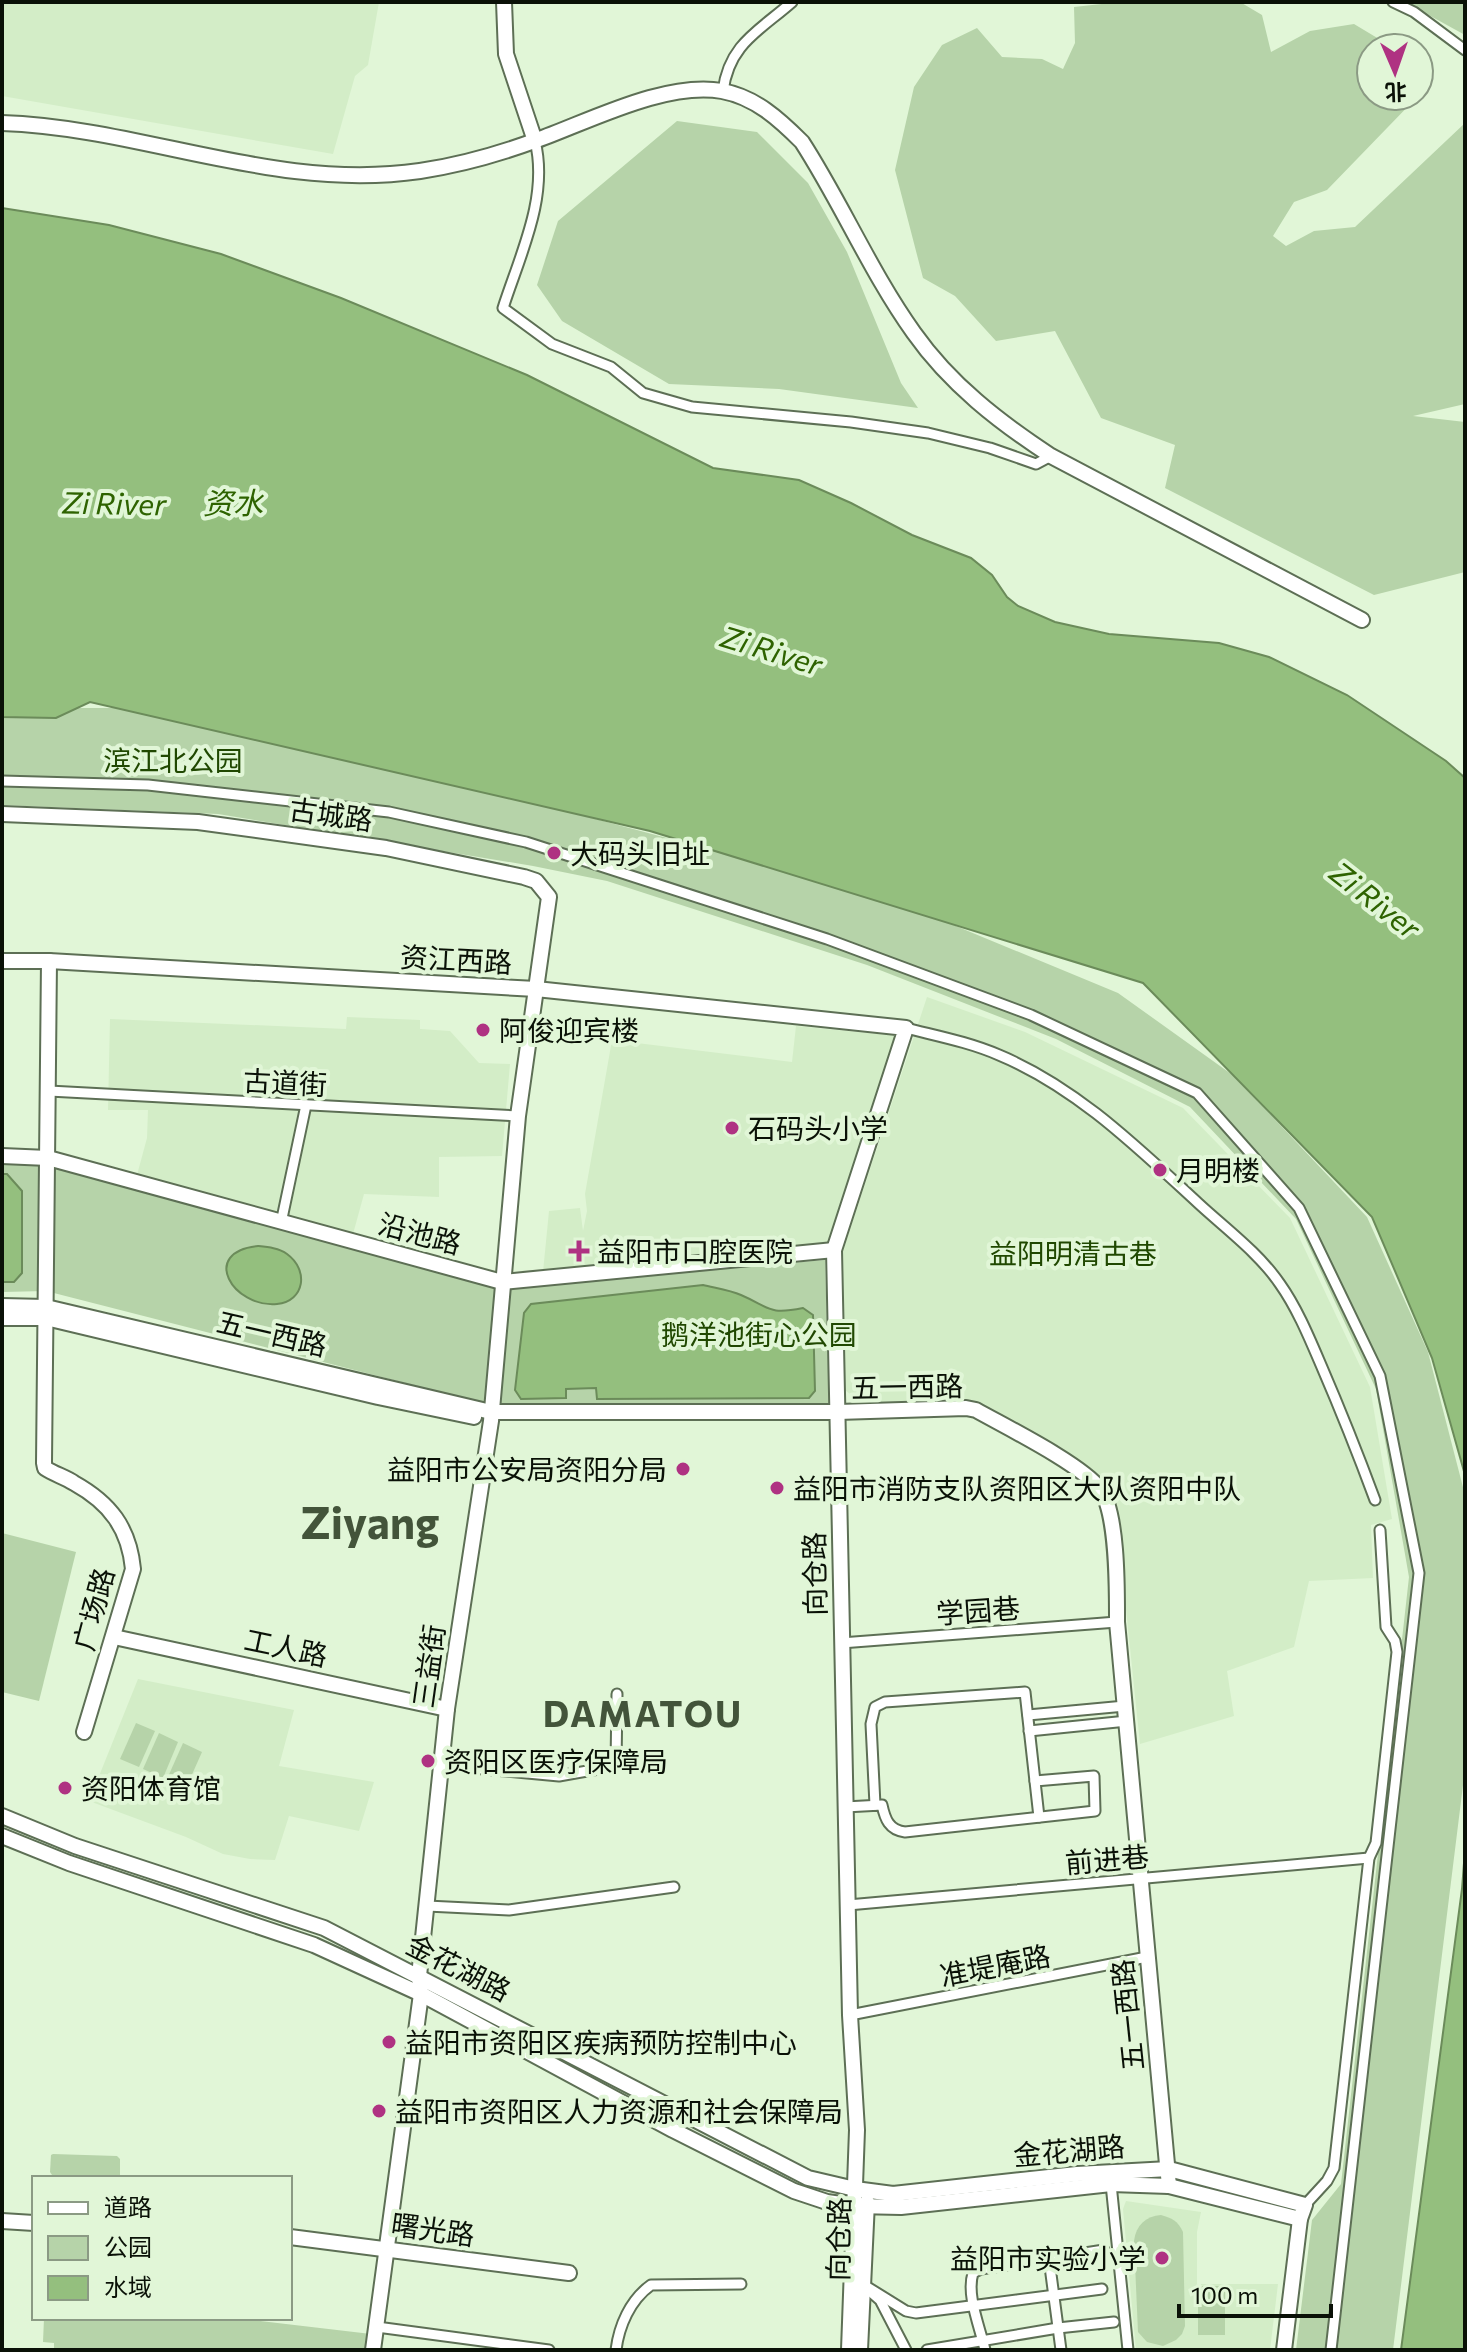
<svg xmlns="http://www.w3.org/2000/svg" width="1467" height="2352" viewBox="0 0 1467 2352" font-family="Commissioner,'Noto Sans SC',sans-serif">
<rect width="100%" height="100%" fill="#e1f6d7"/>
<g fill="#d3edc7">
<polygon points="2,2 379,2 368,65 355,76 333,154 2,96"/>
<polygon points="927,997 1025,1032 1183,1108 1290,1218 1370,1387 1392,1519 1371,1525 1373,1578 1309,1581 1294,1647 1227,1671 1234,1716 1140,1744 1113,1484 973,1401 861,1403 845,1390 843,1251"/>
<polygon points="347,1017 420,1020 420,1029 450,1031 479,1063 510,1064 502,1156 439,1157 439,1197 364,1194 353,1234 137,1175 147,1138 148,1110 108,1110 110,1019 346,1029"/>
<polygon points="796,1026 898,1036 830,1244 543,1272 549,1211 580,1208 583,1231 587,1211 585,1194 612,1040 792,1062"/>
<polygon points="138,1679 294,1710 279,1766 374,1782 359,1831 289,1816 275,1860 250,1859 223,1854 186,1837 89,1801"/>
<polygon points="1126,2201 1201,2212 1197,2232 1197,2284 1278,2284 1270,2350 1136,2350 1123,2209"/>
</g>
<g fill="#b6d3a9">
<polygon points="1120,2 1240,2 1262,15 1271,52 1310,31 1354,24 1394,48 1371,48 1371,96 1418,96 1327,190 1294,202 1273,236 1286,246 1314,231 1355,227 1465,123 1465,404 1413,416 1465,422 1465,572 1374,595 1165,488 1175,445 1101,418 1055,331 996,341 955,296 923,278 895,170 914,87 942,45 977,28 1002,57 1042,59 1063,69 1075,43 1074,7"/>
<polygon points="1405,2 1465,2 1465,35"/>
<polygon points="677,121 757,132 808,183 847,252 901,383 918,408 779,389 669,384 562,321 537,285 558,221"/>
<polygon points="2,708 179,708 881,895 1118,993 1234,1076 1367,1217 1428,1352 1465,1495 1465,1769 1393,2350 1296,2350 1312,2220 1341,2184 1409,1577 1376,1389 1296,1219 1190,1107 1056,1039 867,965 607,881 533,866 218,814 2,805"/>
<polygon points="2,1163 42,1165 502,1288 825,1260 829,1403 487,1404 46,1291 2,1292"/>
<polygon points="2,1533 76,1552 39,1701 2,1692"/>
<polygon points="136,1723 155,1731 139,1767 120,1759"/>
<polygon points="159,1733 178,1742 163,1778 143,1769"/>
<polygon points="183,1743 202,1752 186,1788 167,1779"/>
<polygon points="53,2154 117,2156 120,2159 120,2177 52,2175 50,2172 51,2155"/>
<path d="M1161 2215C1172 2218 1178 2221 1183 2232L1185 2326 1182 2334 1176 2340 1163 2346 1147 2342 1138 2332 1134 2241C1136 2225 1146 2216 1161 2215Z"/>
<rect x="1198" y="2286" width="27" height="49"/>
<polygon points="44,2318 234,2318 371,2334 369,2350 54,2350 54,2343 43,2342"/>
</g>
<g fill="#94bf7e" stroke="#6b8b5a" stroke-width="2">
<polygon points="2,208 109,225 221,254 341,298 527,375 713,468 799,480 851,503 912,535 971,558 992,575 1007,597 1018,606 1055,622 1109,634 1219,643 1269,657 1347,695 1446,761 1465,778 1465,1475 1432,1358 1372,1217 1143,983 650,831 90,702 56,718 2,717"/>
<polygon points="2,1174 7,1174 22,1191 22,1273 14,1282 2,1282"/>
<path d="M258 1246C268 1247 279 1248 287 1254 309 1270 305 1301 277 1304 233 1308 199 1252 258 1246Z"/>
<path d="M703 1285C715 1288 730 1290 741 1295 771 1308 768 1315 803 1308L813 1315 815 1391 809 1398 597 1399 596 1388 566 1389V1398L521 1399 515 1390 524 1313 531 1304Z"/>
<polygon points="1465,1850 1465,2350 1401,2350 1462,1889"/>
</g>
<g fill="none" stroke-linecap="round" stroke-linejoin="round">
<defs>
<g id="street">
<polyline points="1393,2 1414,12 1465,50"/>
<path d="M723 91C729 44 759 31 792 2"/>
<path d="M535 141C549 197 520 255 503 308L552 344 611 367 643 393 692 407 851 422 928 433 990 448 1036 464 1051 456"/>
<polyline points="2,781 148,785 389,812 526,842 827,939 1031,1015 1197,1093 1299,1208 1380,1376 1419,1573 1331,2350"/>
<path d="M906 1028C937 1036 969 1042 999 1055 1076 1087 1137 1147 1198 1203 1225 1228 1259 1253 1280 1284 1297 1308 1309 1337 1321 1365 1340 1409 1358 1454 1375 1500"/>
<polyline points="49,1091 518,1116"/>
<polyline points="281,1223 306,1105"/>
<polyline points="841,1643 1117,1622"/>
<polyline points="1028,1715 1125,1706"/>
<polyline points="1029,1731 1127,1721"/>
<polyline points="441,1765 559,1776 616,1766 617,1694"/>
<polyline points="875,1805 871,1724 875,1707 885,1702 1025,1692 1039,1817"/>
<path d="M845 1807 882 1805C885 1819 889 1830 905 1832L1095 1811 1094 1776 1035 1781"/>
<polyline points="848,1905 1369,1858"/>
<polyline points="427,1906 509,1910 674,1887"/>
<polyline points="850,2015 1147,1957"/>
<polyline points="1111,2184 1128,2350"/>
<polyline points="1305,2205 1327,2181 1334,2168 1369,1858 1376,1843 1397,1652 1395,1641 1386,1627 1380,1530"/>
<polyline points="1049,2259 1061,2350"/>
<polyline points="864,2285 906,2311 916,2313 1102,2289"/>
<polyline points="872,2293 880,2300 906,2350"/>
<polyline points="377,2327 549,2350"/>
<path d="M616 2350C619 2326 630 2300 651 2285L741 2284"/>
<polyline points="927,2350 1058,2328 1114,2322"/>
<path d="M985 2350C980 2327 966 2295 973 2273L981 2269 1104 2250"/>
</g>
<g id="secondary">
<polyline points="504,2 506,54 535,141"/>
<path d="M2 123C145 128 275 192 420 171 460 165 499 154 537 140 590 121 666 81 722 91 755 97 779 119 802 142 842 204 871 273 914 333 950 384 999 422 1051 456L1362 620"/>
<polyline points="2,814 198,822 386,848 524,877 536,881 549,897 518,1116 491,1421 447,1709 419,1976 421,1994 373,2350"/>
<polyline points="2,961 49,961 536,989 906,1028 834,1250 850,2015 857,2130 849,2350"/>
<path d="M49 961 44 1463 45 1468C54 1474 65 1477 74 1483 110 1503 129 1528 133 1569L84 1732"/>
<polyline points="2,1156 48,1158 502,1282 834,1250"/>
<path d="M2 1306 46 1307 491 1412H838L966 1408 976 1410C1006 1427 1081 1464 1100 1489 1118 1512 1117 1592 1117 1622L1169 2186"/>
<polyline points="2,1318 46,1318 378,1397 474,1417"/>
<polyline points="114,1637 447,1709"/>
<polyline points="2,1816 75,1846 324,1928 808,2178 855,2189 893,2194 1077,2174 1169,2169 1305,2205 1300,2219 1284,2350"/>
<polyline points="2,1836 69,1863 314,1945 421,1994 673,2130 794,2191 827,2202 855,2206 901,2207 1111,2184 1169,2186 1300,2219"/>
<polyline points="2,2221 34,2223"/>
<polyline points="290,2237 569,2273"/>
<polyline points="860,2350 867,2202"/>
</g>
</defs>
<use href="#street" stroke="#5d6f55" stroke-width="13"/>
<use href="#secondary" stroke="#5d6f55" stroke-width="18"/>
<use href="#street" stroke="#fff" stroke-width="9"/>
<use href="#secondary" stroke="#fff" stroke-width="14"/>
</g>
<g fill="#af3282" stroke="#e1f6d7" stroke-width="3">
<circle cx="554" cy="853" r="8"/>
<circle cx="483" cy="1030" r="8"/>
<circle cx="732" cy="1128" r="8"/>
<circle cx="1160" cy="1170" r="8"/>
<path d="M575 1239h8v8h8v8h-8v8h-8v-8h-8v-8h8z"/>
<circle cx="683" cy="1469" r="8"/>
<circle cx="777" cy="1488" r="8"/>
<circle cx="428" cy="1761" r="8"/>
<circle cx="65" cy="1788" r="8"/>
<circle cx="389" cy="2042" r="8"/>
<circle cx="379" cy="2111" r="8"/>
<circle cx="1162" cy="2258" r="8"/>
</g>
<g text-anchor="middle" dominant-baseline="central" stroke-width="8" stroke-linejoin="round" paint-order="stroke">
<g font-size="28" fill="#204801" stroke="#e1f6d7">
<text x="173" y="760">滨江北公园</text>
<text x="1073" y="1253">益阳明清古巷</text>
<text x="759" y="1334">鹅洋池街心公园</text>
</g>
<g font-size="28" fill="#0a1107" stroke="#e1f6d7">
<text transform="translate(331 814) rotate(8)">古城路</text>
<text transform="translate(456 959) rotate(3)">资江西路</text>
<text transform="translate(285 1082) rotate(3)">古道街</text>
<text transform="translate(420 1233) rotate(15)">沿池路</text>
<text transform="translate(272 1333) rotate(13)">五一西路</text>
<text transform="translate(907 1386) rotate(-1)">五一西路</text>
<text transform="translate(814 1574) rotate(-91)">向仓路</text>
<text transform="translate(93 1609) rotate(-75)">广场路</text>
<text transform="translate(978 1610) rotate(-4)">学园巷</text>
<text transform="translate(286 1647) rotate(12)">工人路</text>
<text transform="translate(428 1666) rotate(-82)">三益街</text>
<text transform="translate(1107 1859) rotate(-5)">前进巷</text>
<text transform="translate(995 1965) rotate(-11)">准堤庵路</text>
<text transform="translate(459 1967) rotate(27)">金花湖路</text>
<text transform="translate(1127 2015) rotate(-96)">五一西路</text>
<text transform="translate(1069 2150) rotate(-5)">金花湖路</text>
<text transform="translate(433 2229) rotate(8)">曙光路</text>
<text transform="translate(838 2239) rotate(-89)">向仓路</text>
</g>
<g font-size="28" fill="#0a1107" stroke="#e1f6d7" text-anchor="start">
<text x="570" y="853">大码头旧址</text>
<text x="499" y="1030">阿俊迎宾楼</text>
<text x="748" y="1128">石码头小学</text>
<text x="1176" y="1170">月明楼</text>
<text x="597" y="1251">益阳市口腔医院</text>
<text x="667" y="1469" text-anchor="end">益阳市公安局资阳分局</text>
<text x="793" y="1488">益阳市消防支队资阳区大队资阳中队</text>
<text x="444" y="1761">资阳区医疗保障局</text>
<text x="81" y="1788">资阳体育馆</text>
<text x="405" y="2042">益阳市资阳区疾病预防控制中心</text>
<text x="395" y="2111">益阳市资阳区人力资源和社会保障局</text>
<text x="1146" y="2258" text-anchor="end">益阳市实验小学</text>
</g>
<g font-size="30" font-style="italic" fill="#2e6300" stroke="#e1f6d7">
<text x="233" y="501">资水</text>
<text transform="translate(114 502) rotate(1)">Zi River</text>
<text transform="translate(772 649) rotate(17)">Zi River</text>
<text transform="translate(1376 899) rotate(38)">Zi River</text>
</g>
<g font-size="36" font-weight="bold" letter-spacing="2" fill="#43543a" stroke="#e1f6d7">
<text x="643" y="1712">DAMATOU</text>
</g>
<g font-size="44" font-weight="bold" fill="#43543a" stroke="#e1f6d7">
<text x="370" y="1521">Ziyang</text>
</g>
</g>
<rect width="1467" height="2352" fill="none" stroke="#0a1107" stroke-width="8"/>
<rect x="32" y="2176" width="260" height="144" fill="#e1f6d7" stroke="#8b9a84" stroke-width="2"/>
<rect x="48" y="2202" width="40" height="12" fill="#ffffff" stroke="#8b9a84" stroke-width="2"/>
<text x="104" y="2216" font-size="24" fill="#0a1107">道路</text>
<rect x="48" y="2236" width="40" height="24" fill="#b6d3a9" stroke="#8b9a84" stroke-width="2"/>
<text x="104" y="2256" font-size="24" fill="#0a1107">公园</text>
<rect x="48" y="2276" width="40" height="24" fill="#94bf7e" stroke="#8b9a84" stroke-width="2"/>
<text x="104" y="2296" font-size="24" fill="#0a1107">水域</text>
<g transform="translate(1395 72) rotate(178)"><circle r="38" fill="#e1f6d7" stroke="#8b9a84" stroke-width="2"/>
<path d="M0-6L14 30L0 20L-14 30Z" fill="#af3282"/>
<text y="-12" font-size="22" font-weight="bold" text-anchor="middle" fill="#0a1107">北</text>
</g>
<path d="M1179 2304v12h152v-12" fill="none" stroke="#0a1107" stroke-width="4"/>
<text x="1191" y="2304" font-size="24" fill="#0a1107" stroke="#e1f6d7" stroke-width="6" paint-order="stroke">100 m</text>
</svg>
